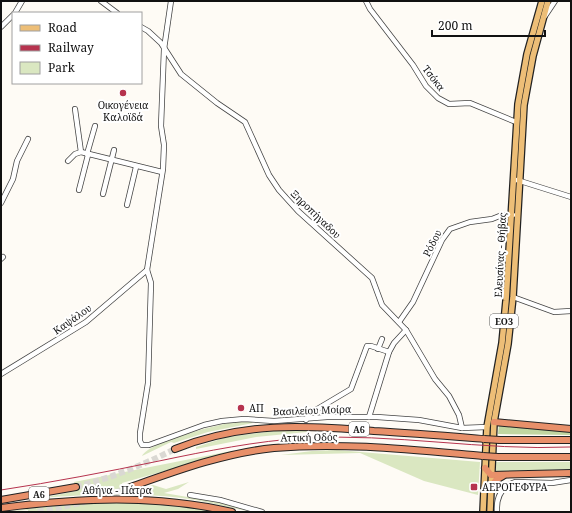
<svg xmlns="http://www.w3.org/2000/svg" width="572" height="513" viewBox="0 0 572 513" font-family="'Noto Serif',serif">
<rect width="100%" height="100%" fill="#fefbf5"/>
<g fill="#dae7c1">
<path d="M238 421H250L253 423 208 432 174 443 171 442 142 456C152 440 218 425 238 421Z"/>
<polygon points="282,430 309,431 307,432 256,437 196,449 196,447 227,437"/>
<polygon points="337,450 480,462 478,495 424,481 360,453 281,455 312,451"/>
<path d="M231 451 232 452 122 483 124 494 153 485 166 489 189 482 178 489 164 493 217 502 251 512C228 507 205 501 182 498 136 493 89 494 42 498L76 491 74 482Z"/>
<polygon points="496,462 571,462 571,469 495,472"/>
<polygon points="116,501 180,505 219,512 28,512 28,510 1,512 80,503"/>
</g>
<polygon fill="#c1d6a1" points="499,425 571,431 571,435 498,434"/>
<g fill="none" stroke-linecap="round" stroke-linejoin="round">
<g stroke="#dad8d3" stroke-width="6" stroke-dasharray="6 3" stroke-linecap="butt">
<path d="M76 487C111 478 143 465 175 449"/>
<polyline points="98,499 125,489"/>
<polyline points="38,512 85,502"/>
</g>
<defs>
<g id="minor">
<polyline points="101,1 117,13"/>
<polyline points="171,1 164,49 161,126 164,145 163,169 147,270 151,283 148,383 140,433 140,441 142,445 149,445 204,425 222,421 244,419 274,421 327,417 377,417 419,420 462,428 487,427"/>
<polyline points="366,1 370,9 413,65 426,86 438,98 449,104 470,103 516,122"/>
<polyline points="15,13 22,1"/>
<polyline points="545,16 555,1"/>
<polyline points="1,27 13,15"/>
<polyline points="141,27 148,31 161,43 181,74 217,103 245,122 269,175 279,190 298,211 372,278 382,305 406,330 435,379 449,396 459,415 462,428"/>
<polyline points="75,109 81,152"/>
<polyline points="87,154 95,126"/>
<polyline points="68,161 75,154 81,152 162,172"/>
<polyline points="517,180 571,197"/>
<polyline points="79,190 88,155"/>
<polyline points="103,194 114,150"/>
<polyline points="1,203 13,179 17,161 28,139"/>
<polyline points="127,205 136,167"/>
<polyline points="1,259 3,257"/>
<polyline points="513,297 554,312 571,311"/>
<polyline points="399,322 413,302 442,240 450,229 470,222 492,219 502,215 513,215"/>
<polyline points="378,349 382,339"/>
<polyline points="1,374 86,322 147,270"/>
<polyline points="369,417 389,352 394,343 406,330"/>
<polyline points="306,420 309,414 351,389 367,346 371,346 389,352"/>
<polyline points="190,495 220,500 262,512"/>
<path d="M497 512C496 498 501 487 515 482L552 483 571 480"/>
</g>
<g id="major">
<polyline points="483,512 487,427 502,343 506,301 518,104 527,54 542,1"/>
<polyline points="490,512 494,422 508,344 513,297 524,105 533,56 548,1"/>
</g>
<g id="highway">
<polyline points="494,422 571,429"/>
<polyline points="500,440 571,440"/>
<path d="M175 449C242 422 304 425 374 431 411 433 447 436 484 439"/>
<polyline points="498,457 571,457"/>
<polyline points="485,468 491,475 571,473"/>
<polyline points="490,488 496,480 503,476"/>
<path d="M125 489C173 472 223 453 274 448 343 442 414 450 483 456"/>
<polyline points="1,500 76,487"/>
<path d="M1 508C78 498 155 494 232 512"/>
</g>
</defs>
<use href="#minor" stroke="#444" stroke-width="6"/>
<use href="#major" stroke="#222" stroke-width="8"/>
<use href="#highway" stroke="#222" stroke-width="8"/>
<use href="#minor" stroke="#fff" stroke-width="4.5"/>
<use href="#major" stroke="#edbe77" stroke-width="5.5"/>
<use href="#highway" stroke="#e8906a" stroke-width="6"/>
<path stroke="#b6334e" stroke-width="1" d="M1 490C54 482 106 472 159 461 207 451 256 441 305 438 394 433 482 451 571 447"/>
<defs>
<g id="highway-bridge">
<polyline points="484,439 500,440"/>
<polyline points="483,456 498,457"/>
</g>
</defs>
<use href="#highway-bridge" stroke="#222" stroke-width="8" stroke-linecap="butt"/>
<use href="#highway-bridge" stroke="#e8906a" stroke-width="6"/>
</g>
<g fill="#b6334e" stroke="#fff" stroke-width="1.5">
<circle cx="123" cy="93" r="4"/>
<circle cx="241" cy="408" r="4"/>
<rect x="470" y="483" width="8" height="8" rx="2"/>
</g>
<g text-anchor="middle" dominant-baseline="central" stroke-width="4" stroke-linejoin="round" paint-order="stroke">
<g fill="#fff" stroke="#585858" stroke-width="1">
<rect x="490" y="314" width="28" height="14" rx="3"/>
<rect x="349" y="422" width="20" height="14" rx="3"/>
<rect x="29" y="487" width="20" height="14" rx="3"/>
</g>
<g font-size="9" font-weight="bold" fill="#111">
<text x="504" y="321">ΕΟ3</text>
<text x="359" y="429">Α6</text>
<text x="39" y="494">Α6</text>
</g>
<g font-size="10" fill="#111" stroke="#fff">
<text transform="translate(434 78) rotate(52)">Τσόκα</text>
<text transform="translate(316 214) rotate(44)">Ξηροπήγαδου</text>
<text transform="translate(432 243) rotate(-63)">Ρόδου</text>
<text transform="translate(500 255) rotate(-87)">Ελευσίνας - Θήβας</text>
<text transform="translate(72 319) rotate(-35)">Καψάλου</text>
<text transform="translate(312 410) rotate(-2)">Βασιλείου Μοίρα</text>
<text transform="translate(309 437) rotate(-1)">Αττική Οδός</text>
<text x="117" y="490">Αθήνα - Πάτρα</text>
</g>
<g font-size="10" fill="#111" stroke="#fff" text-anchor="start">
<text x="123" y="105" text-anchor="middle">Οικογένεια<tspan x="123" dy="12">Καλοϊδά</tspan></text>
<text x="249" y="408">ΑΠ</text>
<text x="482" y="487">ΑΕΡΟΓΕΦΥΡΑ</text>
</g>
</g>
<rect width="572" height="513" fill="none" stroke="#111111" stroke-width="4"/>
<rect x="12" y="12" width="130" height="72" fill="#ffffff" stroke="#a0a0a0"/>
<rect x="20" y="25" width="20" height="6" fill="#edbe77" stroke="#a0a0a0"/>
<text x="48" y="32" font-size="12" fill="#111111">Road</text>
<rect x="20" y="45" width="20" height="6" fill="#b6334e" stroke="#a0a0a0"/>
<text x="48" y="52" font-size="12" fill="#111111">Railway</text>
<rect x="20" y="62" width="20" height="12" fill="#dae7c1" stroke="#a0a0a0"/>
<text x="48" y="72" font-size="12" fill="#111111">Park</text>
<path d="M432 30v6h113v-6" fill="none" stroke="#111111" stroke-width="2"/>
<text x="438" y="30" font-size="12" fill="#111111" stroke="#ffffff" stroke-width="3" paint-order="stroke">200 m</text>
</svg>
